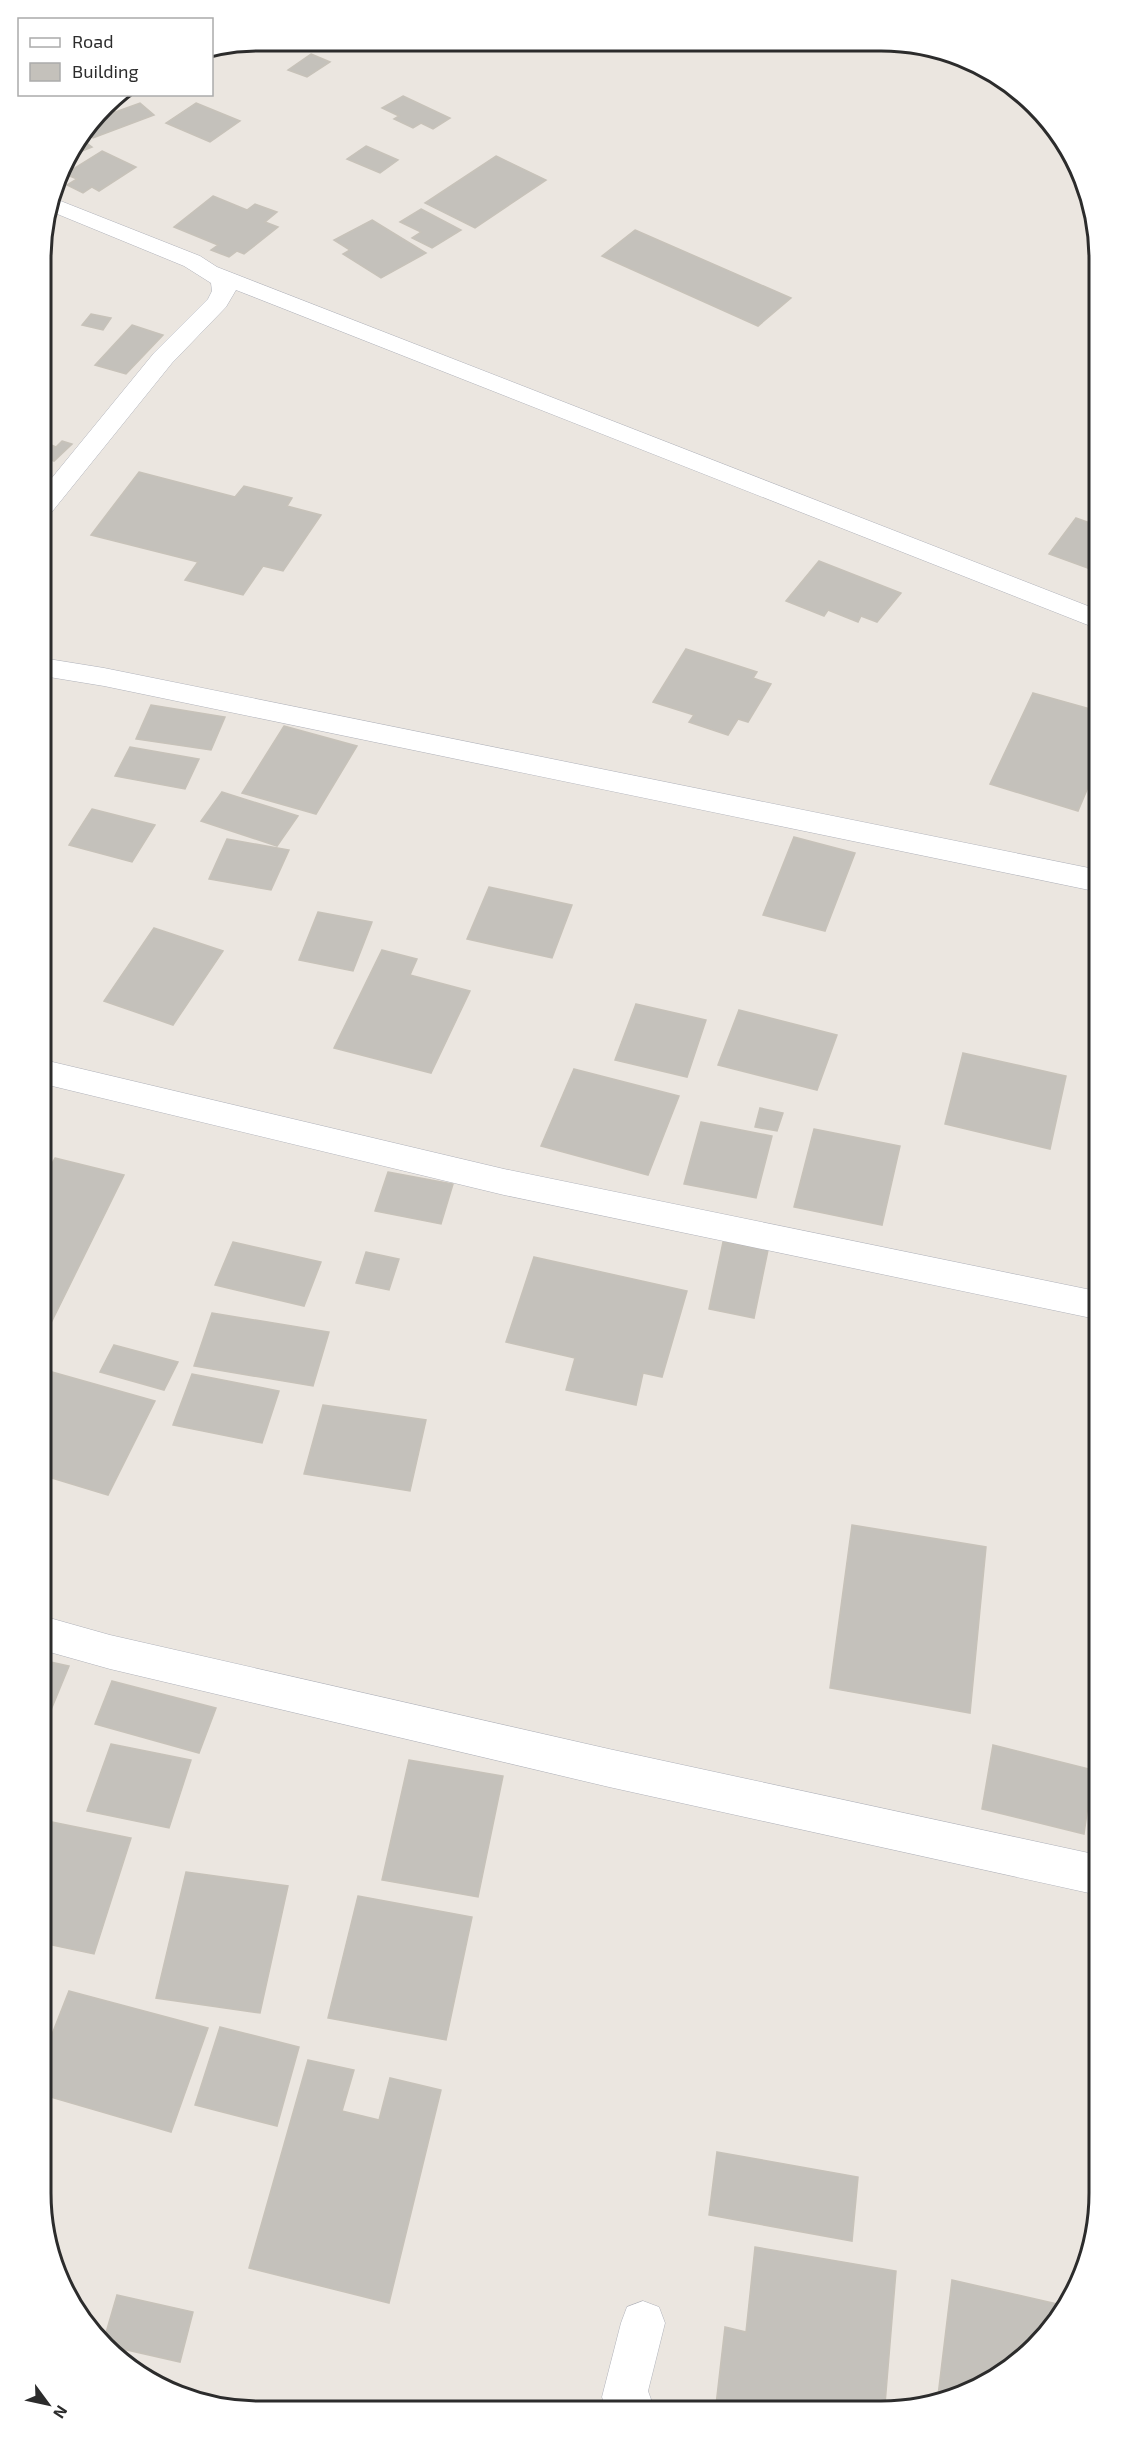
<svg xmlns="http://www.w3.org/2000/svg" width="1140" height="2452" viewBox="0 0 1140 2452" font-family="'Exo 2',sans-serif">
<rect width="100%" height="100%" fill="#ebe6e0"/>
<g fill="#c4c1bb" stroke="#c7c2b9" stroke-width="1.5">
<polygon points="311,54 330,62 307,77 288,70"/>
<polygon points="403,96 450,118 433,129 421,123 413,128 394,119 399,116 382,108"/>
<polygon points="140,103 154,115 93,138 86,132 96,119"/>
<polygon points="196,103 240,121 210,142 166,123"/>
<polygon points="81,139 92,147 67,157"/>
<polygon points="366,146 398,160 380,173 347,159"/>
<polygon points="102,151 136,167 99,191 92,187 83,193 67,185 77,179 65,174"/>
<polygon points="496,156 546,180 475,228 425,203"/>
<polygon points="213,196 247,210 255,204 277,212 265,222 278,227 244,254 237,251 229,257 211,250 218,245 174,227"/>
<polygon points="421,209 461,230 432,248 412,238 421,232 400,222"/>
<polygon points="372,220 426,253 381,278 343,254 350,250 334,240"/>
<polygon points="635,230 791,298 758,326 602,256"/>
<polygon points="91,314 111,318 103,330 82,325"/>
<polygon points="132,325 163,335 126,374 95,365"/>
<polygon points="62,441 72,444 54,461 42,456 42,444 44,442 56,447"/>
<polygon points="139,472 235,497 244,486 292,498 287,506 321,515 283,571 263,566 243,595 185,580 198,562 91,535"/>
<polygon points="1076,518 1093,524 1093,570 1049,554"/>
<polygon points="819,561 901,593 877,622 861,616 858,622 828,610 824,616 786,601"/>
<polygon points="686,649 757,672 753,678 771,684 748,722 738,719 728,735 689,722 694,715 653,702"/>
<polygon points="1033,693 1094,710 1094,773 1078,811 990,784"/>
<polygon points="151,705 225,717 211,750 136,739"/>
<polygon points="284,726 357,746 316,814 242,793"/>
<polygon points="130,747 199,759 185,789 115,776"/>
<polygon points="222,792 298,816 277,846 201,821"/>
<polygon points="92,809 155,825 132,862 69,845"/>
<polygon points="794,837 855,853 825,931 763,915"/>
<polygon points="227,839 289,850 271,890 209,879"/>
<polygon points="489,887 572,905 552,958 467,939"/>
<polygon points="318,912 372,922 353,971 299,960"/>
<polygon points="154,928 223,951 173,1025 104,1001"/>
<polygon points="382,950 417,959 410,975 470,991 431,1073 334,1048"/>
<polygon points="636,1004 706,1020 687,1077 615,1060"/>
<polygon points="739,1010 837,1035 817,1090 718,1065"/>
<polygon points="963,1053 1066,1076 1050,1149 945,1124"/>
<polygon points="574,1069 679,1096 648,1175 541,1146"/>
<polygon points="760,1108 783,1113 777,1131 755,1127"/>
<polygon points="701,1122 772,1136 756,1198 684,1184"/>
<polygon points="814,1129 900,1146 882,1225 794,1207"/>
<polygon points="55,1158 124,1175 51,1323 45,1322 44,1178"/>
<polygon points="388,1172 453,1184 441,1224 375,1211"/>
<polygon points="233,1242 321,1262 304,1306 215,1285"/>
<polygon points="723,1242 768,1250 754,1318 709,1309"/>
<polygon points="366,1252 399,1259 389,1290 356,1283"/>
<polygon points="534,1257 687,1291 662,1377 643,1373 636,1405 566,1390 575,1358 506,1342"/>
<polygon points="212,1313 329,1332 313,1386 194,1366"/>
<polygon points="114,1345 178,1362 164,1390 100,1372"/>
<polygon points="45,1370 155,1401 108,1495 45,1476"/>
<polygon points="192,1374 279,1391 262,1443 173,1425"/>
<polygon points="323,1405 426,1420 410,1491 304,1474"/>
<polygon points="852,1525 986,1547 970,1713 830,1688"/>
<polygon points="46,1661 69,1666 51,1710 46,1709"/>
<polygon points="112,1681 216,1708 199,1753 95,1724"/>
<polygon points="111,1744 191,1760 169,1828 87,1811"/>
<polygon points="993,1745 1093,1770 1084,1834 982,1809"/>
<polygon points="409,1760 503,1776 478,1897 382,1880"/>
<polygon points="47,1821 131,1838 94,1954 47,1944"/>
<polygon points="186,1872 288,1886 260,2013 156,1998"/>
<polygon points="358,1896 472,1917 446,2040 328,2018"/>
<polygon points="69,1991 208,2028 171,2132 47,2096 47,2047"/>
<polygon points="220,2027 299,2047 277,2126 195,2105"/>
<polygon points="308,2060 354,2070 342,2111 379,2120 390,2078 441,2090 389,2303 249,2268"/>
<polygon points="717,2152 858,2177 852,2241 709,2215"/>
<polygon points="755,2247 896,2271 885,2404 716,2405 725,2327 746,2332"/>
<polygon points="952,2280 1066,2306 1054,2326 1003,2375 937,2404"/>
<polygon points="117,2295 193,2312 180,2362 105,2345 103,2343"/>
</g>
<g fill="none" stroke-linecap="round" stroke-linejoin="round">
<defs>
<g id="minor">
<polygon points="53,198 200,256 217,267 1093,608 1093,627 236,290 226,307 172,363 51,513 42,515 42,490 154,353 208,299 212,291 211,283 184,266 50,211"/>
<polygon points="42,658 104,668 1094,869 1094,891 104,686 43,676"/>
<polygon points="44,1060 504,1169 1096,1291 1096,1319 504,1195 44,1084"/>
<polygon points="46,1617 110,1635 609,1749 1098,1855 1098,1895 609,1787 110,1669 46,1651"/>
<polygon points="643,2301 659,2307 665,2323 648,2391 653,2405 605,2406 602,2397 621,2323 627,2307"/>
</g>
</defs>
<use href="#minor" stroke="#b0b2ba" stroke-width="1"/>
<use href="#minor" fill="#fff" fill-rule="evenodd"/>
</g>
<path d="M0 0H1140V2452H0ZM259 51H881A208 208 0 0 1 1089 259V2193A208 208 0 0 1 881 2401H259A208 208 0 0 1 51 2193V259A208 208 0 0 1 259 51Z" fill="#fff" fill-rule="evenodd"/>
<path fill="none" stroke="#2c2c2c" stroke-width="3" d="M259 51H881A208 208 0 0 1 1089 259V2193A208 208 0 0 1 881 2401H259A208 208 0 0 1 51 2193V259A208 208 0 0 1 259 51Z"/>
<rect x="18" y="18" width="195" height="78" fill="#ffffff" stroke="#ababab" stroke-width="1.5"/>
<rect x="30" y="38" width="30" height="9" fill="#ffffff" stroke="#ababab" stroke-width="1.5"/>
<text x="72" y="48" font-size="18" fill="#2c2c2c">Road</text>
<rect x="30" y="63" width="30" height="18" fill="#c4c1bb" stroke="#ababab" stroke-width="1.5"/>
<text x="72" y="78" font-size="18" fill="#2c2c2c">Building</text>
<g transform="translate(48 2404) rotate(123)" stroke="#ffffff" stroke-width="4.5" paint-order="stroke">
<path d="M0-4.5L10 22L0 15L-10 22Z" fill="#2c2c2c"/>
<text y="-9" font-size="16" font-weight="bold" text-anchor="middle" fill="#2c2c2c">N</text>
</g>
</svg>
